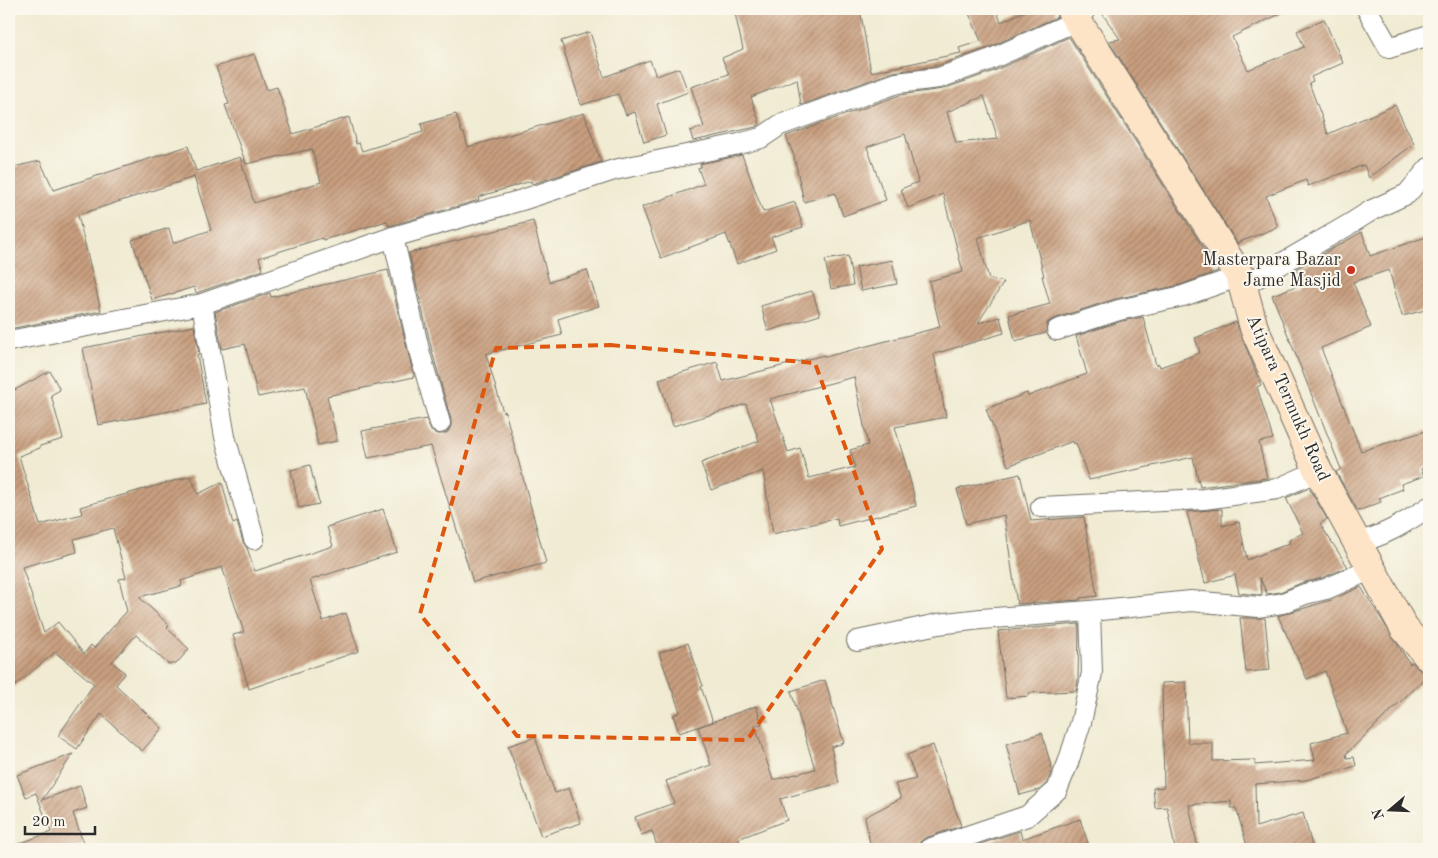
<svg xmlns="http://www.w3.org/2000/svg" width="1438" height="858" viewBox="0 0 1438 858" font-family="'Old Standard TT',serif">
<defs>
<pattern id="building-hatch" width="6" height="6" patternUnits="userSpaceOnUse" patternTransform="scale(1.25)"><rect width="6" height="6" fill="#c99f7f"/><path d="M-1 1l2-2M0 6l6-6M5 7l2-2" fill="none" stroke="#a38268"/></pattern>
</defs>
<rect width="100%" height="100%" fill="#fbf7ec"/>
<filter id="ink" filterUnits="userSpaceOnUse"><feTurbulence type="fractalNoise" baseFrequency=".02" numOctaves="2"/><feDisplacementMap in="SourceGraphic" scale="10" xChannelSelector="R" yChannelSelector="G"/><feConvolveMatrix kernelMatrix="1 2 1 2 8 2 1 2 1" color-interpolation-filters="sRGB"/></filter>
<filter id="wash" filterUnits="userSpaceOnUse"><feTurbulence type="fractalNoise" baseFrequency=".0096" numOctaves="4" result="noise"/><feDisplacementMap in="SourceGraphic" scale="20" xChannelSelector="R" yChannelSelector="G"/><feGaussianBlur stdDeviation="1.12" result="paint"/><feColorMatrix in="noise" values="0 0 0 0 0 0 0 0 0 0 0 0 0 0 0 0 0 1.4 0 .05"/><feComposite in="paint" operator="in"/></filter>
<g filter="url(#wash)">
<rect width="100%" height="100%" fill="#f0ebd2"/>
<g id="blocks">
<g fill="url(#building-hatch)" fill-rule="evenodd">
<polygon points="734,9 860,9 871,72 961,53 959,48 981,41 967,9 996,9 1001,22 1029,9 1055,9 1057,17 985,49 936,66 893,72 801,105 797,79 751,97 760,124 756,127 693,141 690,131 704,127 691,87 729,74 722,58 743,49"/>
<polygon points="1099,9 1290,9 1232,37 1248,70 1304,47 1297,31 1324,19 1343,63 1311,77 1313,81 1309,83 1328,134 1395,105 1414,144 1369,178 1364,165 1308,186 1306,180 1266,196 1278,227 1237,243 1109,41 1120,39"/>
<polygon points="590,32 604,77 650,60 656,76 679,68 688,92 657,104 666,135 644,142 635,112 626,115 618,94 581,105 561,41"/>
<path d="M1069 37 1218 271 1180 285 1115 299 1053 319 1048 322 1046 327V333L1015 341 1009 315 1050 304 1042 276H1044L1030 220 978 238 989 279 1004 282 978 323 1000 317 1004 333 934 354 946 417 895 427 912 487 916 506 838 526 837 518 773 534 763 471 711 490 701 463 759 441 746 404 673 426 659 379 717 362 723 381 824 355 825 357 940 327 929 281 963 272 943 194 908 208 901 189 918 182 905 134 867 147 886 200 843 216 835 193 804 202 794 156 786 136 900 95 943 89 994 71ZM984 96 998 139 956 143 947 112ZM854 377 868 445 850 450 855 467 809 478 800 448 788 452 770 399Z"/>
<polygon points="254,54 267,90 277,87 293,134 349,117 356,144 359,143 362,151 423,132 421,124 456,114 462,133 464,133 468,147 584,113 601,162 532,184 531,181 478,197 479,200 389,226 387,221 323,240 322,238 259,258 263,270 199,292 196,293 194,287 152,300 132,240 169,228 173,243 211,230 194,177 78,215 101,311 9,329 9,168 40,161 54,190 188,146 196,171 240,157 254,203 321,182 312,149 246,164 225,105 229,104 216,67"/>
<polygon points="742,155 763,212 795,202 803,227 771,237 776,249 737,264 726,234 661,258 642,207 704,184 698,168 701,167 700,164"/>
<polygon points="533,221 549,282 587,270 599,306 558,319 562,335 486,354 503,412 505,411 546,563 473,582 431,446 368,458 362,431 426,419 431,431 437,434 444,434 448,432 451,426 451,420 432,351 409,253"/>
<polygon points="1362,232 1370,256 1429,236 1429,309 1402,316 1389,270 1353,282 1371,327 1321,348 1361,451 1429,430 1429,466 1421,469 1424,476 1401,484 1403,489 1379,498 1381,502 1358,511 1336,472 1341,469 1272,295 1302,284 1296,269"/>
<polygon points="848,256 853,285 831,289 825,260"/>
<polygon points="892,260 897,284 861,291 856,267"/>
<polygon points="388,270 414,377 327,396 337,441 318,445 305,387 258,397 245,344 222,349 215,312 270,293 271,297"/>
<polygon points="812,291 820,315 768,331 761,306"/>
<polygon points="1143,317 1156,365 1159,364 1160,367 1200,353 1195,338 1236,322 1261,385 1257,387 1273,439 1259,442 1267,478 1200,487 1193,457 1089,480 1076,443 1074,444 1073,441 1008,466 986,409 1027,393 1028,396 1087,374 1076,336 1122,321"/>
<polygon points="194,326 199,354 197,355 206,404 98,425 83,348"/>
<path d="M50 371 60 390 51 395 63 439 40 446V448L19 456 40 525 82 514 80 507 191 476 198 494 222 482 233 524 237 522 243 542 247 548 255 571 333 546 327 527 383 509 397 552 310 580 323 621 346 613 359 651 249 689 233 635 244 632 222 567 181 581 182 586 139 597 169 625 167 628 189 649 176 664H168L136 635 112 662 125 673 116 685 162 728 142 751 101 714 77 749 58 736 94 684 55 652 9 691V393ZM113 528 126 578 119 579 127 611 94 648 91 645 84 654 58 622 44 633 22 567 77 552 74 539Z"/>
<polygon points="310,465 319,504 299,508 291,470"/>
<polygon points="1020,474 1031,521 1084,517 1097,596 1080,598 1080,600 1017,604 1004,515 966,524 957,489"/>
<polygon points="1309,488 1327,519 1320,524 1348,567 1322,578 1301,583 1280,592 1267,594 1260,578 1262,594 1259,595 1239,593 1235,575 1205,583 1187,512 1222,509 1222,526 1239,522 1247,560 1290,543 1289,540 1303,533 1286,498"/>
<polygon points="1361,587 1410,664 1412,662 1417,668 1428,675 1346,754 1347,758 1354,757 1356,766 1306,780 1255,784 1256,827 1303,813 1313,849 1248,849 1236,808 1231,808 1231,801 1189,805 1198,849 1175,849 1167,807 1155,808 1153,788 1164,787 1162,683 1186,682 1188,743 1213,743 1213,761 1255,760 1255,765 1315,760 1311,743 1347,733 1325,671 1307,679 1278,616 1331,600"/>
<polygon points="1240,618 1265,618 1270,670 1246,672"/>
<polygon points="1079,624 1078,679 1076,691 1029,693 1029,696 1006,698 998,631"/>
<polygon points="688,643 703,686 701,687 713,722 679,733 673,715 680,712 659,653"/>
<polygon points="825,680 844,743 831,747 839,783 780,799 787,820 738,839 742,849 704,849 702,843 685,849 658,849 652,831 641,835 635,817 674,803 666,781 711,765 698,727 756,706 762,724 755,726 773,780 815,769 791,691"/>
<polygon points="1042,733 1052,770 1047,783 1039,790 1020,795 1006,744"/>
<polygon points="535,737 555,793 569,788 581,823 541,836 508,746"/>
<polygon points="933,745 961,826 925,838 920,842 917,849 871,849 865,817 901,798 895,784 916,779 907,755"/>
<polygon points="73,754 42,800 80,786 87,808 73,813 84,845 72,849 11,849 10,847 51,832 36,793 26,797 17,775"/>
<polygon points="1080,819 1090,849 965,849 1020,831 1022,839"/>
</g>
</g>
</g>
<g filter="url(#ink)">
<use href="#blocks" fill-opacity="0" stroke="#706e65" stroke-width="1"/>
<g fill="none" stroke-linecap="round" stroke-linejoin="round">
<defs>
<g id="street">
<polyline points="1367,9 1389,48 1429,35"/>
<polyline points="393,237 420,354 440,423"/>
<polyline points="1243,286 1350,224 1372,210 1407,194 1429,168"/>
<polyline points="202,304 225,437 254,539"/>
<polyline points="1057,330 1119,310 1183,296 1240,276"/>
<polyline points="9,341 202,304 393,237 522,200 614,170 739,144 761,138 780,125 897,83 939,78 989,60 1078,20 1085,10"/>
<polyline points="1041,507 1204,499 1277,489 1318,471"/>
<path d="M1357 542C1384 537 1406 522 1429 507"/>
<polyline points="857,641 938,624 981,619 1090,611"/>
<polyline points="929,849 1027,816 1057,790 1068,763 1081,722 1092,673 1090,611 1191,601 1259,607 1283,603 1305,594 1326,589 1372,569"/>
</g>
<polyline id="secondary" points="1070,9 1240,276 1254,328 1318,471 1404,628 1429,658"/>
</defs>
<use href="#street" stroke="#706e65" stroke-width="22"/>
<use href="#secondary" stroke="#706e65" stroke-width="30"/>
<use href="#street" stroke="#fff" stroke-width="20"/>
<use href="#secondary" stroke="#fee4c6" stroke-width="28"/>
</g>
</g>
<path fill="none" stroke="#df570e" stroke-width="4" stroke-dasharray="10 6" stroke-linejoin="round" d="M610 345 815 363 882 549 747 740 517 736 420 614 496 348Z"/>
<circle fill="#c8321e" stroke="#fbf7ec" stroke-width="2" cx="1351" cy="270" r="5"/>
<g text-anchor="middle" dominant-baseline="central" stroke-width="4" stroke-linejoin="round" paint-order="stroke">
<g font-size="18" fill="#2b2b2b" stroke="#fbf7ec" text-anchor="end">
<text x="1341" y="260">Masterpara Bazar<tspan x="1341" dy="21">Jame Masjid</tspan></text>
</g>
<g font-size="18" fill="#2b2b2b" stroke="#fbf7ec">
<text transform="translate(1288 398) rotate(66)">Atipara Termukh Road</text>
</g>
</g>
<rect width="1438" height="858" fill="none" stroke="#fbf7ec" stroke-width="30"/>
<g transform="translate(1390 810) rotate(251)" stroke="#fbf7ec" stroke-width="4" paint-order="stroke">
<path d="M0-4L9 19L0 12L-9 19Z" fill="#2b2b2b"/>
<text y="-8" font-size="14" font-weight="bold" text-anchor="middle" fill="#2b2b2b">N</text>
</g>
<path d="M25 826v8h70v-8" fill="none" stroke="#2b2b2b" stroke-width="2.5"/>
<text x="32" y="826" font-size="15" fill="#2b2b2b" stroke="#fbf7ec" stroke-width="4" paint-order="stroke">20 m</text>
</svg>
